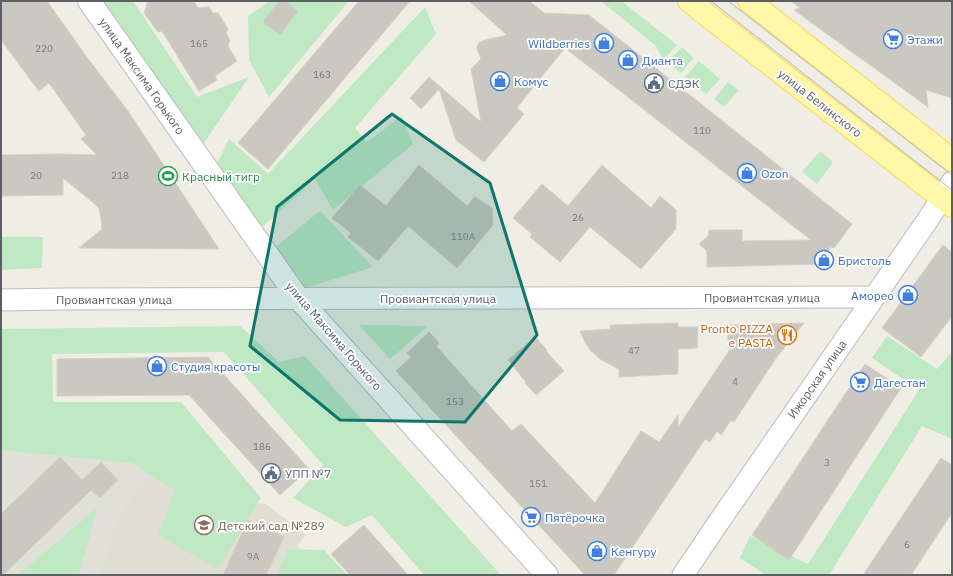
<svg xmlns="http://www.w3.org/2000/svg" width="953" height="576" viewBox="0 0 953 576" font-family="'IBM Plex Sans',sans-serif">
<rect width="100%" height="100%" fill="#f0eee4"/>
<polygon fill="#e0e0d9" points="1,434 133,456 153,471 118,515 99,575 1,575"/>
<polygon fill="#e0ddd3" points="153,471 201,499 266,504 306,535 297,546 321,575 99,575 118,515"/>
<g fill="#bfe9c2">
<polygon points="99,1 133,1 197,97 249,77 202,146"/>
<polygon points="270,1 349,1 269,97 249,60 248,16"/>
<polygon points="601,1 621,1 677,45 663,60 656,46"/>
<polygon points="425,7 436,34 355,128 367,142 402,116 413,144 333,210 315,179 260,229 216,166 229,139 268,174"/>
<polygon points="682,47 694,58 681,73 667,62"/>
<polygon points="699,61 720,79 706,94 685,77"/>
<polygon points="728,82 739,90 724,107 714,99"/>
<polygon points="820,151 833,162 817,184 802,172"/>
<polygon points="320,211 373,267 302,289 272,250"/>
<polygon points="1,237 43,237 42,268 1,270"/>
<polygon points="359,325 428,326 390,359"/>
<polygon points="240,326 279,362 305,356 501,575 424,575 372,515 346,527 293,498 323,465 224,352 52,354 53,402 181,402 261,498 218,569 158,535 175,490 132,463 1,450 1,329"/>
<polygon points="887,336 937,369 952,352 952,439 922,426 829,575 766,575 740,558 750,536 808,564 919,390 872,358"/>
<polygon points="97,508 79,575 18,575"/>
<polygon points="288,549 324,550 347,575 277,575"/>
</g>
<g fill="#cbc8c1" stroke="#d5d0c2">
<polygon points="1,1 47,1 86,56 128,111 219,249 79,248 102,229 101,218 99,208 90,200 63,178 63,195 1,196 1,155 58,154 97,155 81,139 86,135 49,83 39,91 1,40"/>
<polygon points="148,1 194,1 198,8 209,7 213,13 218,13 228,29 226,33 230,40 228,46 237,61 215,76 217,80 199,91 162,31 158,32 144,13"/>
<polygon points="279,1 285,1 298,11 280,35 263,22"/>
<polygon points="359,1 410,1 268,169 238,143"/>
<polygon points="469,1 529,1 544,13 589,15 852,224 834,248 830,247 821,264 707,267 707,251 699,244 708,236 709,230 742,230 742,241 811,240 565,48 538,81 517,108 524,114 484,162 456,140 439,89 421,109 410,98 429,77 481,122 471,69 481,59 477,49 477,46 479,43 482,41 507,35"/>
<polygon points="791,1 952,1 952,98 926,90 928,107 794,10 800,8"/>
<polygon points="419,165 467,206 475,197 492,208 493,225 457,268 408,226 378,261 348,237 351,233 332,218 360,185 386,206"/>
<polygon points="602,165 651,208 660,196 676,210 676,229 641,269 590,227 560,262 530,237 532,234 513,218 542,184 568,206"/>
<polygon points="943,245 952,252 952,316 921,357 882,328"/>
<polygon points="678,323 678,327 698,327 697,348 678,349 678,374 619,377 619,369 600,359 591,351 585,342 580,331 611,329 610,325"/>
<polygon points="804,323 776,358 734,422 731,420 721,435 717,431 710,442 705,439 614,575 585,575 396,371 411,357 407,353 429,332 439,343 436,346 512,431 521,424 595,503 641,431 659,442 678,415 678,427 731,348 728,348 728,325"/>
<polygon points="535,337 547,350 546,351 564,371 536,395 525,383 526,382 508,360"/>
<polygon points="208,357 309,469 280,495 189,395 57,396 57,359"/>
<polygon points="865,364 901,388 789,560 752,535"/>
<polygon points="60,457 82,480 101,462 118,480 100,498 91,490 3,575 1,575 1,514"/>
<polygon points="941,458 952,465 952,513 911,575 863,575"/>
<polygon points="248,520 284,537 266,575 223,575"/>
<polygon points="364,525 408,575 350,575 331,554"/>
</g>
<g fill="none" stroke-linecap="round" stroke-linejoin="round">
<defs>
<g id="street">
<polyline points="1,300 64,299 874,297"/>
<polyline points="683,575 716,526 927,221 952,182"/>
</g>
<polyline id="secondary" points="89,1 298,298 547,575"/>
<g id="primary">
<polyline points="689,1 952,206"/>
<polyline points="749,1 952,160"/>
</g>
</defs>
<use href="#street" stroke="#b9bcc1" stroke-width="23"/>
<use href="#secondary" stroke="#babdc3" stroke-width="24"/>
<use href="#primary" stroke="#fdd850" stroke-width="24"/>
<use href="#street" stroke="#fff" stroke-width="21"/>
<use href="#secondary" stroke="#fff" stroke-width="22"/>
<use href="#primary" stroke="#fff7aa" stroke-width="22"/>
<g stroke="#b6b7b7" stroke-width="1">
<polyline points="711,1 952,190"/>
<polyline points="728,1 952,175"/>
</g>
</g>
<path fill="#0f766e" fill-opacity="0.2" stroke="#0f766e" stroke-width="3" stroke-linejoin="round" d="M392 114 490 183 537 335 465 422 340 420 250 346 277 207Z"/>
<defs>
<symbol id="supermarket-ring" viewBox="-11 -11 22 22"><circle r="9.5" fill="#fff" stroke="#3f7fe0" stroke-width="1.5"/><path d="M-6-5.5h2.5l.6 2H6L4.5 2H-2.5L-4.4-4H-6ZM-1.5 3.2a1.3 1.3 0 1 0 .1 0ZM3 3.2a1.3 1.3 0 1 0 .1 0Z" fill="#3f7fe0"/></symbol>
<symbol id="shop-ring" viewBox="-11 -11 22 22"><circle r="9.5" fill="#fff" stroke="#3f7fe0" stroke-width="1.5"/><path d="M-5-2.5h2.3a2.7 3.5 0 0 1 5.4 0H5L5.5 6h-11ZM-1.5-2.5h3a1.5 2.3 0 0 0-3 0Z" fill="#3f7fe0"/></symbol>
<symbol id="civic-ring" viewBox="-11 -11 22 22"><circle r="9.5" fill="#fff" stroke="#5c6f8a" stroke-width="1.5"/><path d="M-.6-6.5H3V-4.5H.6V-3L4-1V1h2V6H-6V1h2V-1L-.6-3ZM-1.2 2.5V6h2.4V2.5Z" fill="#5c6f8a"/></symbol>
<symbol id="stadium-ring" viewBox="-11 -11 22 22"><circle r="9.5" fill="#fff" stroke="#2e9e5b" stroke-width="1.5"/><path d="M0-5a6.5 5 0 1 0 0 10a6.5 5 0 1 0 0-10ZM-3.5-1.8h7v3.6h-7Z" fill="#2e9e5b"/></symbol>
<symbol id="restaurant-ring" viewBox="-11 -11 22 22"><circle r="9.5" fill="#fff" stroke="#e8710a" stroke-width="1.5"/><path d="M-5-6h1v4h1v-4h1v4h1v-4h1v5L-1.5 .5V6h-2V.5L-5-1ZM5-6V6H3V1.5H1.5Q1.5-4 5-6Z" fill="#e8710a"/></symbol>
<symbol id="school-ring" viewBox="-11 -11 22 22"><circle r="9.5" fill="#fff" stroke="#8d6e63" stroke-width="1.5"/><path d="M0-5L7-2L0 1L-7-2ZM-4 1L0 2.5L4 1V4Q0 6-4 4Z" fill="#8d6e63"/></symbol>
</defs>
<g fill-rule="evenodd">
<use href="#supermarket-ring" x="882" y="28" width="22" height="22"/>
<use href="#shop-ring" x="593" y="32" width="22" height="22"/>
<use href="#shop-ring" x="617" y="49" width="22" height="22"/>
<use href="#shop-ring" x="489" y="70" width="22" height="22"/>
<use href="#civic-ring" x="643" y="72" width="22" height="22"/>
<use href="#shop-ring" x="736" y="162" width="22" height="22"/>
<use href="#stadium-ring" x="157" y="165" width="22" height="22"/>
<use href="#shop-ring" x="813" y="249" width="22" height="22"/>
<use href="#shop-ring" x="897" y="284" width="22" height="22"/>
<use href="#restaurant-ring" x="776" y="324" width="22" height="22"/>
<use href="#shop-ring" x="146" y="355" width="22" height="22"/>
<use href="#supermarket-ring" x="849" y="371" width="22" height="22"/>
<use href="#civic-ring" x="260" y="462" width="22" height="22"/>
<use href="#supermarket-ring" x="520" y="506" width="22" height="22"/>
<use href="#school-ring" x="193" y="514" width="22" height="22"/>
<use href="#shop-ring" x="586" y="540" width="22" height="22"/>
</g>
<g text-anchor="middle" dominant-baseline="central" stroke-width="3.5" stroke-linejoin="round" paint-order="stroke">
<g font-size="10" fill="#787a7d">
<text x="199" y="43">165</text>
<text x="44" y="48">220</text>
<text x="322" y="74">163</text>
<text x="702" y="130">110</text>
<text x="36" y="175">20</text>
<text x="120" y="175">218</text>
<text x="578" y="217">26</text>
<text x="463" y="236">110А</text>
<text x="634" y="350">47</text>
<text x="735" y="381">4</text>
<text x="455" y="401">153</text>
<text x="262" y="446">186</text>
<text x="827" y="462">3</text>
<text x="538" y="483">151</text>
<text x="907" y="544">6</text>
<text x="253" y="556">9А</text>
</g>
<g font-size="12" fill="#366cbe" stroke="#fff" text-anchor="start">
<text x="907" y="39">Этажи</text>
<text x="590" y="43" text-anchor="end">Wildberries</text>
<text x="642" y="60">Дианта</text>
<text x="514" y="81">Комус</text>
<text x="761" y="173">Ozon</text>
<text x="838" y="260">Бристоль</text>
<text x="894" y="295" text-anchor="end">Аморео</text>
<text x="171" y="366">Студия красоты</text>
<text x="874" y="382">Дагестан</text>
<text x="545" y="517">Пятёрочка</text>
<text x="611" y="551">Кенгуру</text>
</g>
<g font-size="12" fill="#5c6066" stroke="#fff">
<text transform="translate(142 76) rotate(55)">улица Максима Горького</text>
<text transform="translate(820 103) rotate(38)">улица Белинского</text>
<text x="762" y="297">Провиантская улица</text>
<text x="438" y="298">Провиантская улица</text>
<text x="114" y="299">Провиантская улица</text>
<text transform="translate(334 336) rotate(49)">улица Максима Горького</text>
<text transform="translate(817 379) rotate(-55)">Ижорская улица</text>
</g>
<g font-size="12" fill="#4e5e75" stroke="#fff" text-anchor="start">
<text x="668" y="83">СДЭК</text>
<text x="285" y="473">УПП №7</text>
</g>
<g font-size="12" fill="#27864d" stroke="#fff" text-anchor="start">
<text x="182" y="176">Красный тигр</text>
</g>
<g font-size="12" fill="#c56008" stroke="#fff" text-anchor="end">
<text x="773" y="328">Pronto PIZZA<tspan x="773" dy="14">e PASTA</tspan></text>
</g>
<g font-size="12" fill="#785e54" stroke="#fff" text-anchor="start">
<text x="218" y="525">Детский сад №289</text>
</g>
</g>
<rect width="953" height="576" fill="none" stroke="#5c6066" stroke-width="4"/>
</svg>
